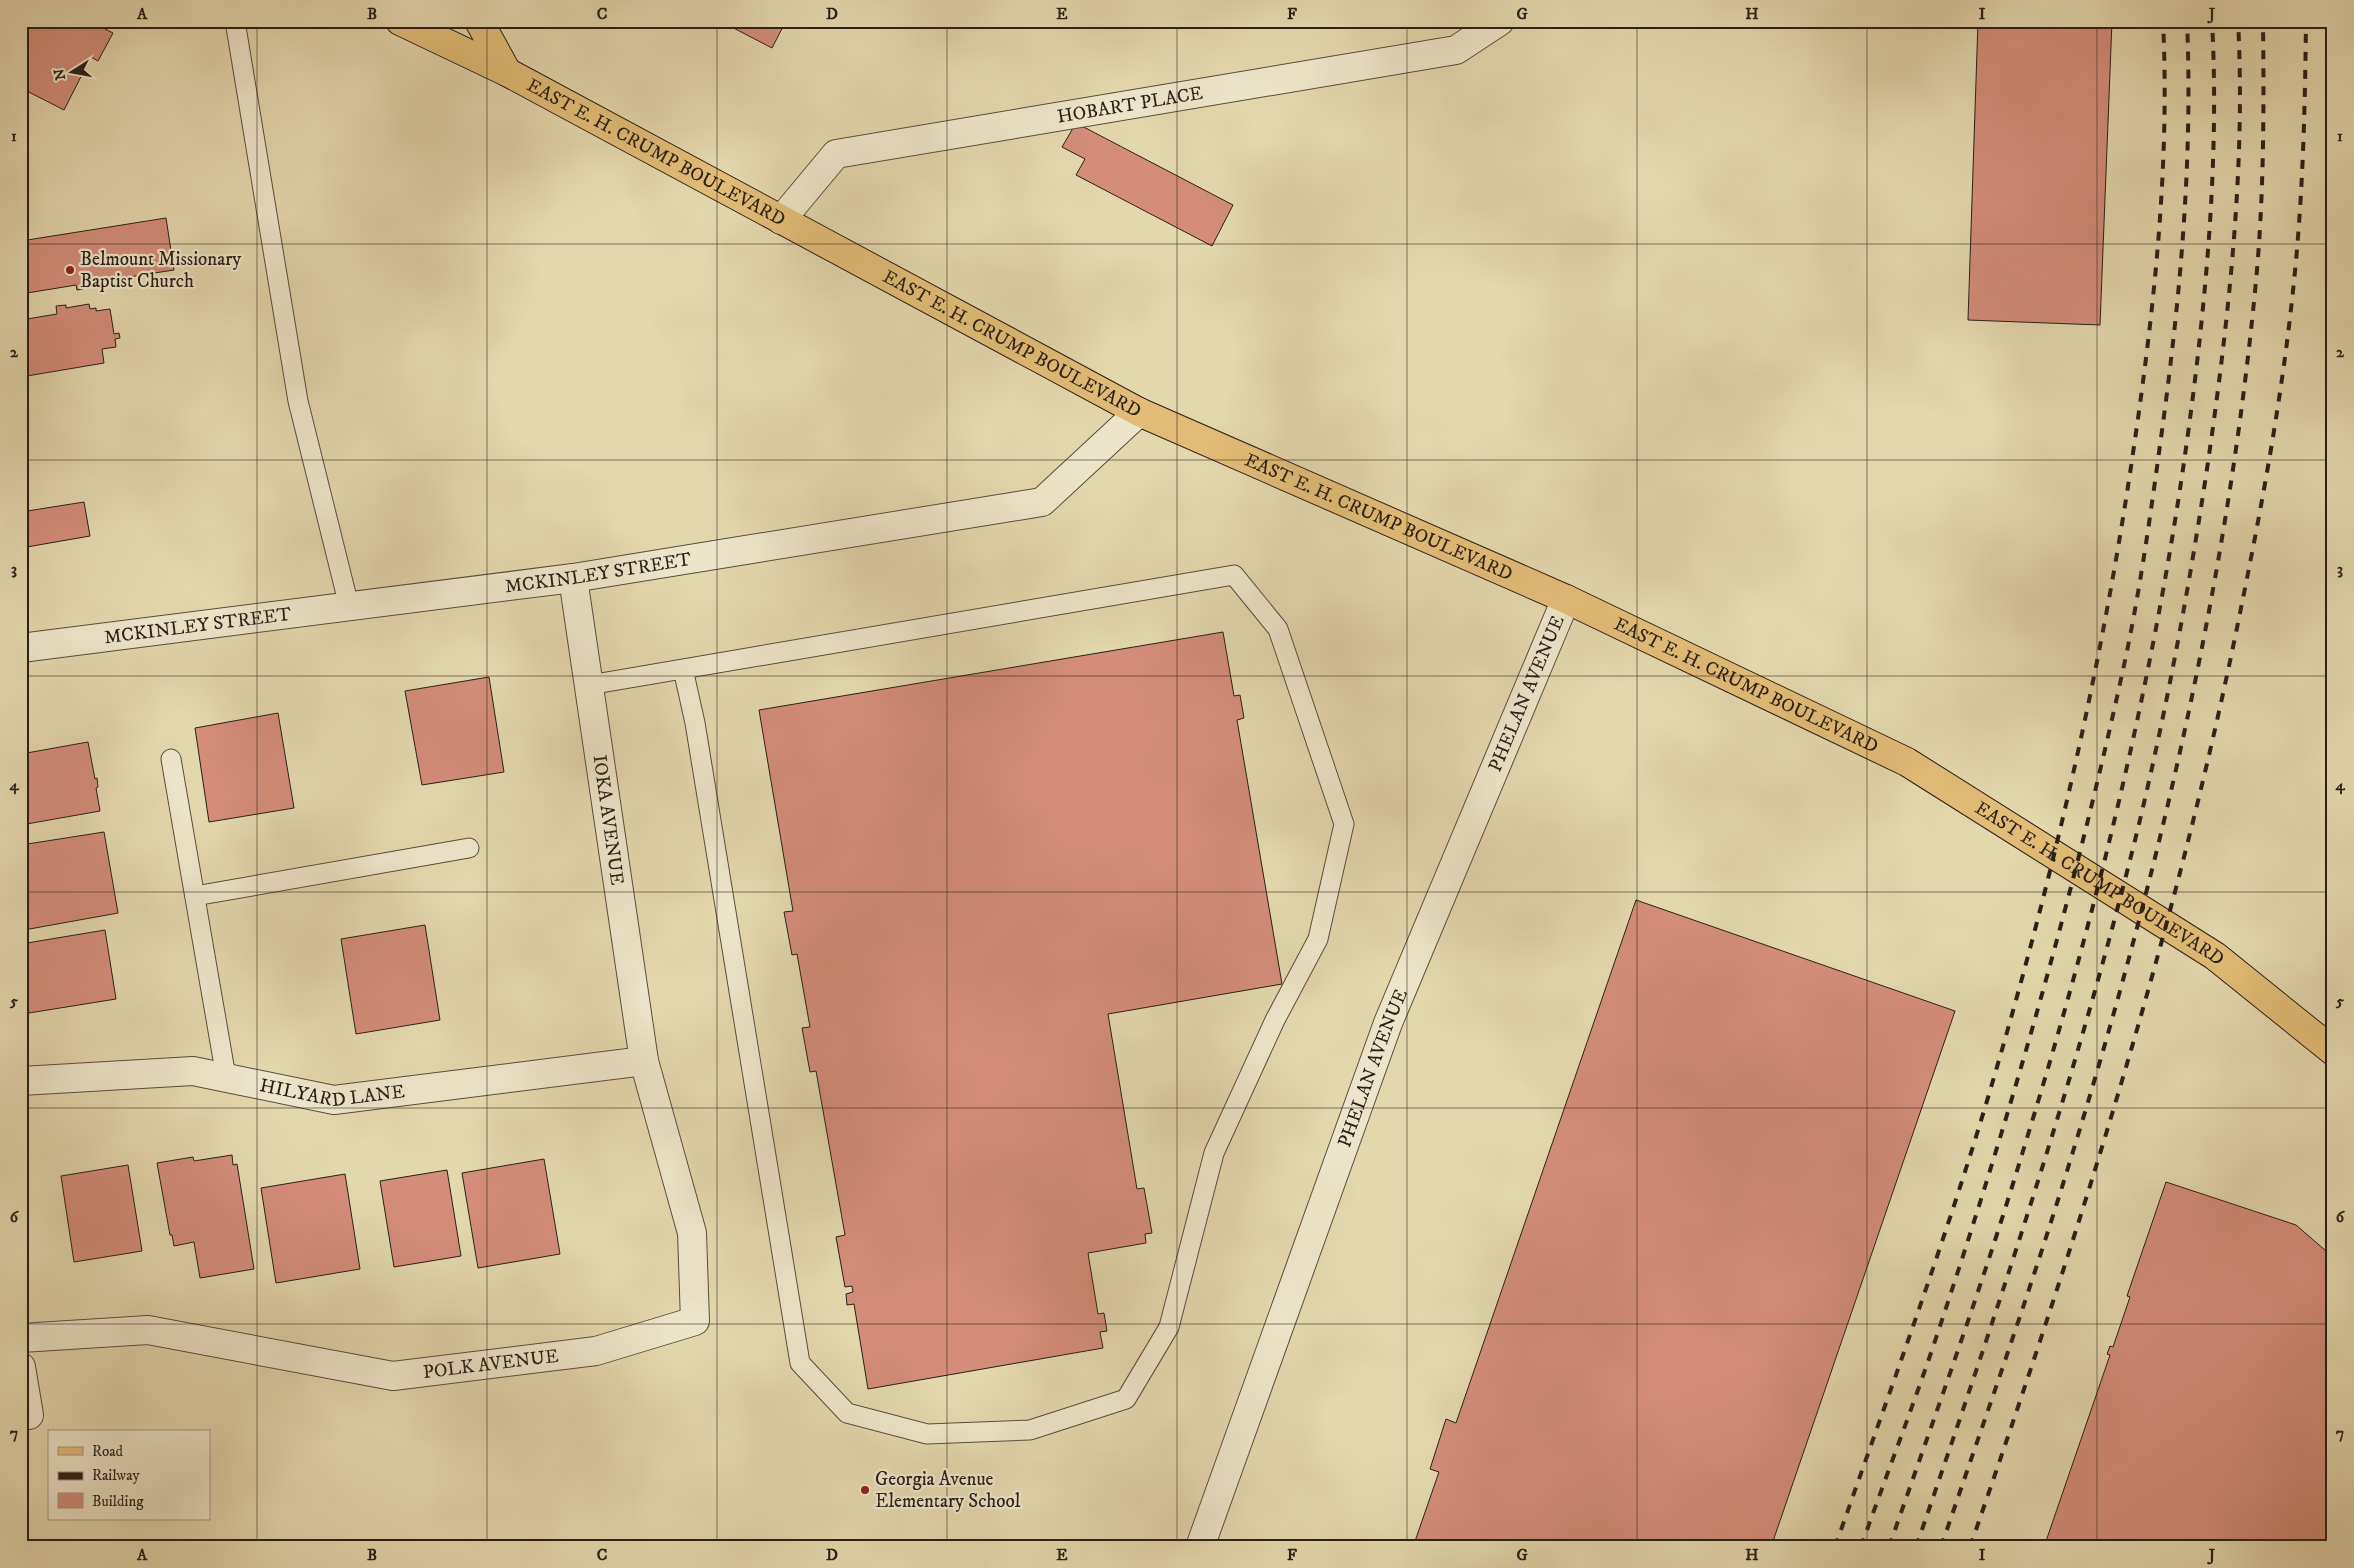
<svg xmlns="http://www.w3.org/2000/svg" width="2354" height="1568" viewBox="0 0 2354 1568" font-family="'IM FELL DW Pica',serif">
<rect width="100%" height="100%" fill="#e3d7ac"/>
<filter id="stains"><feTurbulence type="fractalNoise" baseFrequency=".004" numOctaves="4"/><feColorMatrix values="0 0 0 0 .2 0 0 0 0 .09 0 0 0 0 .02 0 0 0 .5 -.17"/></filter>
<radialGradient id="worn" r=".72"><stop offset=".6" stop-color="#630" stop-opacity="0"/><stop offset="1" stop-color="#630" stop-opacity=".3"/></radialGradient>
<g fill="#d38d79" stroke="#291f17">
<polygon points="21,21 90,21 113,33 98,61 91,57 64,110 21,88"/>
<polygon points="720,21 786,21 772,48"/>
<polygon points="1978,21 2112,21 2100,325 1968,320"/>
<polygon points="1076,123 1233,205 1212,246 1076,175 1085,159 1062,147"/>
<polygon points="166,218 174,270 83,284 83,289 77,290 76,285 21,294 21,241"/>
<polygon points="89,304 90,309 96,308 96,311 110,309 114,334 119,333 120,338 115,339 116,347 102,349 104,363 21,377 21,320 57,314 56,306 66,305 66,308"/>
<polygon points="84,502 90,536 21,548 21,512"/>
<polygon points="1223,632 1234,696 1240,695 1244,718 1237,720 1282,984 1108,1014 1137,1189 1144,1188 1152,1233 1145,1234 1146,1243 1088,1253 1098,1314 1104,1313 1107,1331 1100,1332 1103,1348 868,1389 854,1304 847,1305 846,1294 853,1292 852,1286 845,1287 836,1237 845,1235 816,1071 810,1072 802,1028 810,1027 797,954 792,955 784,912 793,911 759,710"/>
<polygon points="489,677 504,772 422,785 405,691"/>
<polygon points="278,713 294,808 209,822 195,728"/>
<polygon points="88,742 95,779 97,778 98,787 96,788 100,811 21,825 21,754"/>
<polygon points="104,832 118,913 24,930 21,917 21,845"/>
<polygon points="1636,900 1955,1011 1771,1547 1413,1547 1439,1472 1430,1469 1446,1419 1456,1423"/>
<polygon points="425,925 440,1020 356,1034 341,939"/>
<polygon points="105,930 116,999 29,1013 21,965 21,944"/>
<polygon points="232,1155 233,1165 237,1164 254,1269 200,1278 194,1242 174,1246 172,1235 170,1235 157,1163 193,1157 194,1161"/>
<polygon points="544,1159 560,1254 478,1268 462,1173"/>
<polygon points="128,1165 142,1251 74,1262 61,1176"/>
<polygon points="447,1170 461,1256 394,1267 380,1181"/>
<polygon points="345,1174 360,1269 276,1283 261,1188"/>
<polygon points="2166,1182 2296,1225 2333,1257 2329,1272 2333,1273 2333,1547 2044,1547 2110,1355 2107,1354 2110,1346 2113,1347 2130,1297 2127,1296"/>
</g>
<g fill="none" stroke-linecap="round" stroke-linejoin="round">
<defs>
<g id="lane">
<polyline points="235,21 298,401 349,606"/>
<polyline points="589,685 1234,575 1278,629 1344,824 1318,939 1275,1020 1214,1153 1169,1327 1126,1399 1030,1430 927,1434 847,1413 800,1363 695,723 683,669"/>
<polyline points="171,759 226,1077"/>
<polyline points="195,896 469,848"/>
</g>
<g id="street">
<path id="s1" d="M781 220 836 154 1456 50 1500 21"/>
<path id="s2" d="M21 648 573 578 1042 502 1139 412"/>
<path id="s3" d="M21 1081 193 1071 334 1100 644 1061"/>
<path id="s4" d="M21 1338 148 1330 393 1376 596 1351 695 1321 692 1233 644 1061 573 578"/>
<polyline points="21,1367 29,1415"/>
<path id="s5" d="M1200 1547 1388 1023 1566 599"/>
</g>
<g id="primary">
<path id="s6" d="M400 21 507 72 1139 412 1566 599 1907 762 2215 956 2333 1051"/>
<polyline points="479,21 507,72"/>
</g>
</defs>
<use href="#lane" stroke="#584d3c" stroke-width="21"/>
<use href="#street" stroke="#584d3c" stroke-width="30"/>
<use href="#primary" stroke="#291f17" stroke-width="30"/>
<use href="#lane" stroke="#ede5c9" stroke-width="19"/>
<use href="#street" stroke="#ede5c9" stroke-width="28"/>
<use href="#primary" stroke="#e2bc76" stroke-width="28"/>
<g stroke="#291f17" stroke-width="4" stroke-dasharray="9 9" stroke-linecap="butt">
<path d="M1835 1547C1889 1393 1946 1240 1992 1084 2053 877 2102 666 2133 453 2154 311 2170 165 2163 21"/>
<path d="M1861 1547C1888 1470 1918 1394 1943 1317 2015 1100 2078 879 2126 656 2141 584 2151 511 2161 438 2180 300 2193 160 2187 21"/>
<path d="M1889 1547C1935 1415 1983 1284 2023 1151 2092 928 2149 700 2183 469 2204 324 2220 167 2212 21"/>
<path d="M1916 1547C1998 1309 2079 1069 2139 824 2167 707 2189 588 2207 469 2228 325 2246 167 2238 21"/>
<path d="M1941 1547C1985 1418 2031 1289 2071 1158 2159 873 2228 579 2256 281 2264 195 2264 108 2263 21"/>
<path d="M1970 1547C2077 1239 2177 928 2241 608 2263 500 2283 391 2294 281 2303 195 2305 108 2306 21"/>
</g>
</g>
<path fill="none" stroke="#291f17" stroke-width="1" stroke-opacity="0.55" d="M257 21V1547M487 21V1547M717 21V1547M947 21V1547M1177 21V1547M1407 21V1547M1637 21V1547M1867 21V1547M2097 21V1547M21 244H2333M21 460H2333M21 676H2333M21 892H2333M21 1108H2333M21 1324H2333"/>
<g fill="#8f2418" stroke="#ede5c9" stroke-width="2">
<circle cx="70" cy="270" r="5"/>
<circle cx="865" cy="1490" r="5"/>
</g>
<g text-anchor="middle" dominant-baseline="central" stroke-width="4.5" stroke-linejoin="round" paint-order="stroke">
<g font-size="19" fill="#291f17" stroke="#ede5c9">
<text stroke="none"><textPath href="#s1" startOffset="384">HOBART PLACE</textPath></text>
<text stroke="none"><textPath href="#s6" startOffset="288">EAST E. H. CRUMP BOULEVARD</textPath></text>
<text stroke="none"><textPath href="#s6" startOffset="692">EAST E. H. CRUMP BOULEVARD</textPath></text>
<text stroke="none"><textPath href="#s6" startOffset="1098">EAST E. H. CRUMP BOULEVARD</textPath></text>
<text stroke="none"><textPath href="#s2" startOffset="582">MCKINLEY STREET</textPath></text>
<text stroke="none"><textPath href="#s2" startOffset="178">MCKINLEY STREET</textPath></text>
<text stroke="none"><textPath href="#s6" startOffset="1502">EAST E. H. CRUMP BOULEVARD</textPath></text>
<text stroke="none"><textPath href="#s5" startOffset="914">PHELAN AVENUE</textPath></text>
<text transform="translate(608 820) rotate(82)">IOKA AVENUE</text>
<text stroke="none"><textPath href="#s6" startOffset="1908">EAST E. H. CRUMP BOULEVARD</textPath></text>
<text stroke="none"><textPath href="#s5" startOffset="509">PHELAN AVENUE</textPath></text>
<text stroke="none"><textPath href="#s3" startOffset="314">HILYARD LANE</textPath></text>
<text stroke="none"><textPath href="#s4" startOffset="475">POLK AVENUE</textPath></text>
</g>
<g font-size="19" fill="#291f17" stroke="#ede5c9" text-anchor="start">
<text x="80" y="259">Belmount Missionary<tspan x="80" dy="22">Baptist Church</tspan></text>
<text x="875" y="1479">Georgia Avenue<tspan x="875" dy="22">Elementary School</tspan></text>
</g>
</g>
<rect width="2354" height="1568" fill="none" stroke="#e3d7ac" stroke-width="55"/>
<rect x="48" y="1430" width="162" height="90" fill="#ede5c9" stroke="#9f9682"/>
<rect x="58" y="1447" width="25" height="8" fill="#e2bc76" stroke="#9f9682"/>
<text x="92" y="1456" font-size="15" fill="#291f17">Road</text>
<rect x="58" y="1472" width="25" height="8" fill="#291f17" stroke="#9f9682"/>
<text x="92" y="1480" font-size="15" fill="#291f17">Railway</text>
<rect x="58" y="1493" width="25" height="15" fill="#d38d79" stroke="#9f9682"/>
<text x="92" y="1506" font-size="15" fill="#291f17">Building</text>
<g transform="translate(72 72) rotate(259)" stroke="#ede5c9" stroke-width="4" paint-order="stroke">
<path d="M0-4L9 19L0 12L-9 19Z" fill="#291f17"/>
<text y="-8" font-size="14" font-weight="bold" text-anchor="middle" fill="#291f17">N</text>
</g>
<rect x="28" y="28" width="2298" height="1512" fill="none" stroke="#291f17" stroke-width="2"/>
<g font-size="16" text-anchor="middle" font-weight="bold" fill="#291f17">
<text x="142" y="19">A</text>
<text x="372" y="19">B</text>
<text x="602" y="19">C</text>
<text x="832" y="19">D</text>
<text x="1062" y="19">E</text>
<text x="1292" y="19">F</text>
<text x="1522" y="19">G</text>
<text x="1752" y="19">H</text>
<text x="1982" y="19">I</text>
<text x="2212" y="19">J</text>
<text x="14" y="141">1</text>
<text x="2340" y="141">1</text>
<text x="14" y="357">2</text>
<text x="2340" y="357">2</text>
<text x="14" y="574">3</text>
<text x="2340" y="574">3</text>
<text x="14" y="790">4</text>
<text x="2340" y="790">4</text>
<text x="14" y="1006">5</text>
<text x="2340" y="1006">5</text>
<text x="14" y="1222">6</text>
<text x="2340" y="1222">6</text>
<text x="14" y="1438">7</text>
<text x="2340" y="1438">7</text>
<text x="142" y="1560">A</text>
<text x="372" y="1560">B</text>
<text x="602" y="1560">C</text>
<text x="832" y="1560">D</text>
<text x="1062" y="1560">E</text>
<text x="1292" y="1560">F</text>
<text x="1522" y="1560">G</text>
<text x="1752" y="1560">H</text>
<text x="1982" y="1560">I</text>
<text x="2212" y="1560">J</text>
</g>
<rect width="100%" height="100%" filter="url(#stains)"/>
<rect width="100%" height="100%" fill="url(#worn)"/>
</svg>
